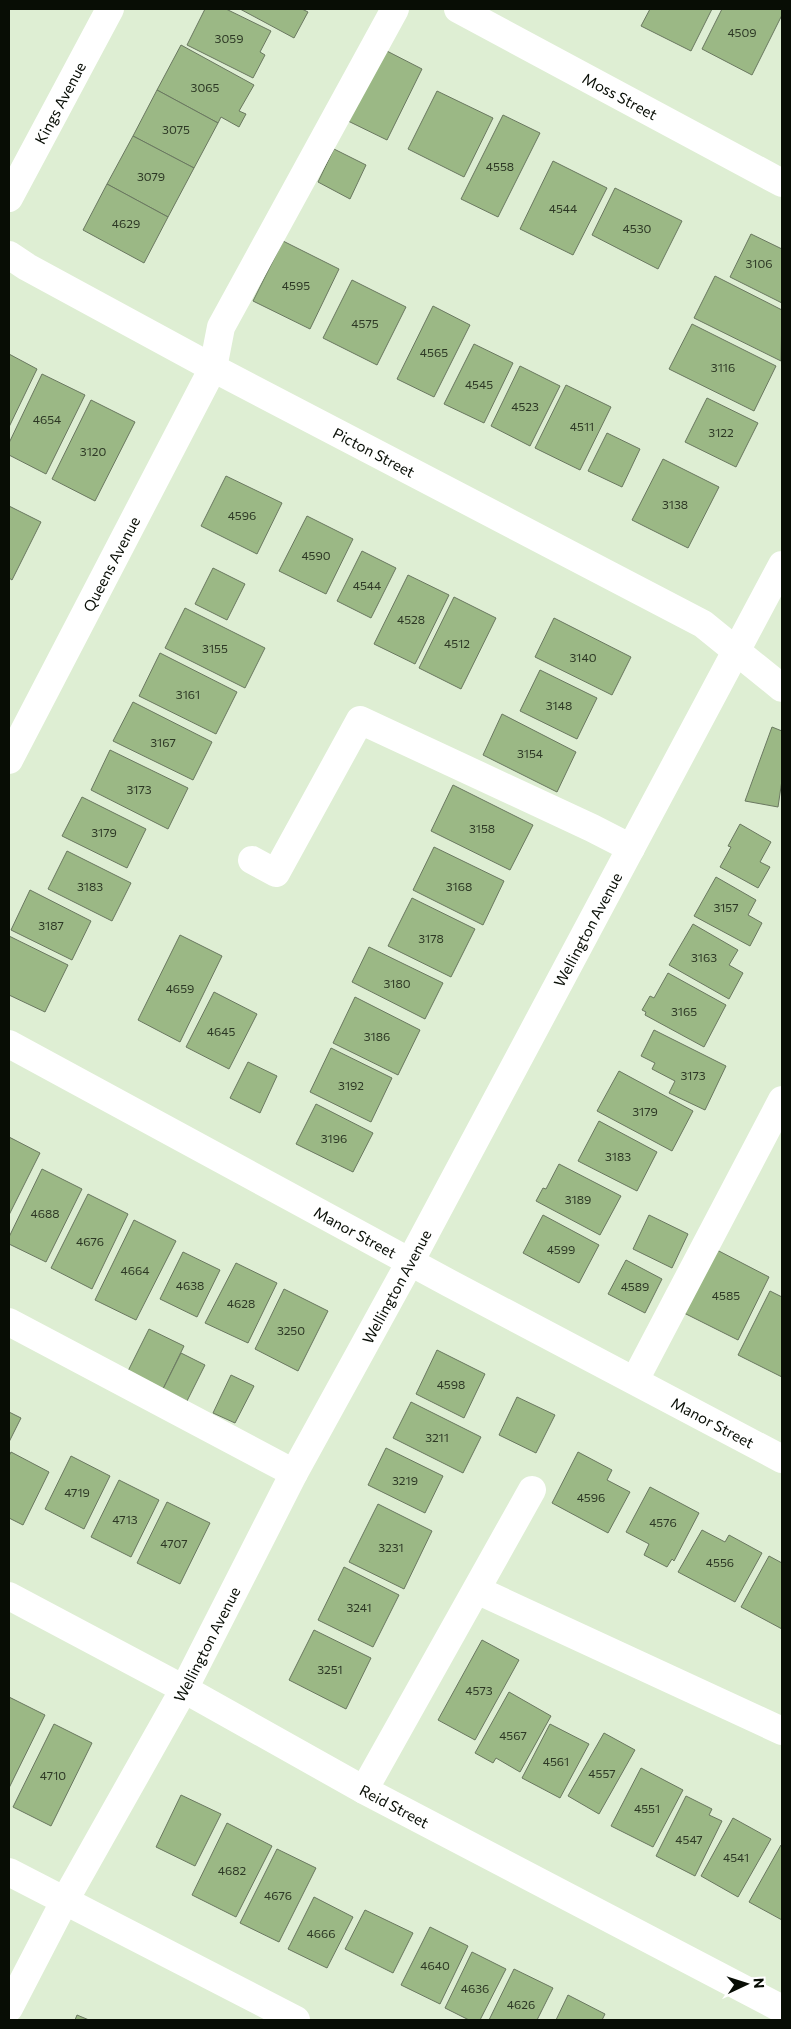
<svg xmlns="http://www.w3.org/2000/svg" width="791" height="2029" viewBox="0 0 791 2029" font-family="Commissioner,sans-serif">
<rect width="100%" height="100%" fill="#deeed3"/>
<g fill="#9bb885" stroke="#6a7860">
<polygon points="205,9 226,9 271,31 260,52 265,55 253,78 187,45"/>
<polygon points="240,9 302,9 308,12 294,38"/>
<polygon points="650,9 712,9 691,51 641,26"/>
<polygon points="722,9 782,9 782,15 752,75 702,49"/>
<polygon points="181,45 254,85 239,111 246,114 239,127 221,117 218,123 157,90"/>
<polygon points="381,48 422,69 387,140 346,120"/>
<polygon points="157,90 218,123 194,168 133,136"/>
<polygon points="437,91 493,118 464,177 408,149"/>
<polygon points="503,115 540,133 498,217 461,199"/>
<polygon points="133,136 194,168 168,217 107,184"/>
<polygon points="334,149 366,165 350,199 318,182"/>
<polygon points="553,161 607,188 573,255 520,229"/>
<polygon points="107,184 168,217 144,263 83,230"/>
<polygon points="615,188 682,221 658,269 592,235"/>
<polygon points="751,234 782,249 782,303 730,277"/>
<polygon points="283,241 339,269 310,329 253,301"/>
<polygon points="715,276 782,310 781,361 694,318"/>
<polygon points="352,280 406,307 377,365 323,338"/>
<polygon points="433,306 470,325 434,397 397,379"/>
<polygon points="692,324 776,366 754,411 669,369"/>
<polygon points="474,344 513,363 484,423 444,404"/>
<polygon points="9,354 37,369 9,427"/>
<polygon points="520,366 560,386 530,446 491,426"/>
<polygon points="42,374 85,395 46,474 9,455 9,443"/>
<polygon points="566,385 611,407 580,470 535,448"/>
<polygon points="707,398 758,423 736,467 685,442"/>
<polygon points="91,400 135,422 95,501 52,479"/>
<polygon points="607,433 640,449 622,487 588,471"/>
<polygon points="663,459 719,487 688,548 632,520"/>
<polygon points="226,476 282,503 257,554 201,526"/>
<polygon points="9,506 41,522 12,580 9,578"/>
<polygon points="307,516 353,539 326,594 279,571"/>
<polygon points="362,551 396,568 371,618 337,601"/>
<polygon points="213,568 245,584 227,620 195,604"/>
<polygon points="408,575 449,595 415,664 374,644"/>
<polygon points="454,597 496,618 461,689 419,668"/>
<polygon points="185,608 265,648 245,688 165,648"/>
<polygon points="554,618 631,657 612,695 535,657"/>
<polygon points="160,653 237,692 216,734 139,696"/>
<polygon points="540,670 597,698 577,739 520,711"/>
<polygon points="133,702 212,742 193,780 113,741"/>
<polygon points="502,714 576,752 557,792 483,755"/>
<polygon points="772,727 782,731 782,780 778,807 745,801"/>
<polygon points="110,750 188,788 168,829 91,790"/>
<polygon points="453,785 533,825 510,870 431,831"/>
<polygon points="82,797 146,829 127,868 62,836"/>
<polygon points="740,824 771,842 760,862 770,867 758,888 720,867 731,847 728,846"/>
<polygon points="434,847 504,881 483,925 413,890"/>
<polygon points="67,851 131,883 112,921 48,889"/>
<polygon points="716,877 756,900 748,915 762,923 750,946 694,916"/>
<polygon points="30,890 91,921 72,960 11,930"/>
<polygon points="412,898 475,929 451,977 388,946"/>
<polygon points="693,924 738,950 729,965 743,973 729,999 669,965"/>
<polygon points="180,935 222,956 180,1042 138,1020"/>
<polygon points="9,936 68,965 45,1012 9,995"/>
<polygon points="369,947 443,983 425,1019 352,982"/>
<polygon points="668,973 726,1005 704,1047 645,1015 646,1012 642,1010 650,996 654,998"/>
<polygon points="214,992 257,1014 229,1069 186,1047"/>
<polygon points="355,997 420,1030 398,1075 333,1043"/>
<polygon points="654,1030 726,1066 705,1110 669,1093 675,1081 652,1069 655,1063 641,1056"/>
<polygon points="331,1048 392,1078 371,1122 310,1092"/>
<polygon points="248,1062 277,1076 260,1113 230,1098"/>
<polygon points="619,1071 693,1111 672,1151 597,1111"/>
<polygon points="316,1104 373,1133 353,1172 296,1144"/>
<polygon points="599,1121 657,1152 637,1191 578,1161"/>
<polygon points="9,1137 40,1153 9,1215"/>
<polygon points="559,1164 621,1196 600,1235 536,1201 543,1188 546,1189"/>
<polygon points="42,1169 82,1189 46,1262 9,1244 9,1237"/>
<polygon points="88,1194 128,1214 92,1289 51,1268"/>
<polygon points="543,1215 599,1245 579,1283 523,1253"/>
<polygon points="649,1215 688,1234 672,1268 633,1249"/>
<polygon points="134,1220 176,1241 136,1320 95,1300"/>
<polygon points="715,1249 769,1277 738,1340 684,1313"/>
<polygon points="183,1252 220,1270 197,1317 160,1299"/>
<polygon points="626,1260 662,1279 645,1313 608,1294"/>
<polygon points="236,1263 277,1283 248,1343 205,1323"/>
<polygon points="284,1289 328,1311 298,1371 255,1349"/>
<polygon points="770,1291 782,1297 782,1377 738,1355"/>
<polygon points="149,1329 184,1346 163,1389 128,1371"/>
<polygon points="437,1350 485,1374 464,1418 416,1394"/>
<polygon points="181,1353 205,1365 187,1401 163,1389"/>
<polygon points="231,1375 254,1386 235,1423 213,1413"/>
<polygon points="517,1397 555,1415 536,1453 499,1435"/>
<polygon points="411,1402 481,1437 463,1473 393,1438"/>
<polygon points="9,1412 21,1418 9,1442"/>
<polygon points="386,1448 443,1476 425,1513 368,1485"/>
<polygon points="11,1452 49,1472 23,1525 9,1518 9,1456"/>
<polygon points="578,1452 612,1470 607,1480 630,1492 608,1533 552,1503"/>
<polygon points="71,1456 110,1476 84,1529 45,1509"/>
<polygon points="119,1480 159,1500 131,1557 91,1537"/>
<polygon points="650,1487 699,1513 674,1561 672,1559 667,1567 644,1555 649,1544 626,1532"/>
<polygon points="167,1502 210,1523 180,1584 137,1563"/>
<polygon points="378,1504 432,1531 404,1589 349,1562"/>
<polygon points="702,1530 725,1542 729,1535 762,1553 735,1602 678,1572"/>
<polygon points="769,1556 782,1563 782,1629 741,1607"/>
<polygon points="344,1567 399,1595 373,1647 318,1620"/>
<polygon points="314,1630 371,1658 346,1709 289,1680"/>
<polygon points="482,1640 519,1660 475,1740 438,1720"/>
<polygon points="509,1692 551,1716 520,1772 496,1758 493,1763 475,1753"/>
<polygon points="9,1697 45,1715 9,1788"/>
<polygon points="54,1724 92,1743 51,1826 13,1807"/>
<polygon points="550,1724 589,1744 560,1798 522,1778"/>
<polygon points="604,1733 635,1750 599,1814 568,1796"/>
<polygon points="641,1768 683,1790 653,1847 611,1826"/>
<polygon points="181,1795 221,1814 195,1866 156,1847"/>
<polygon points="686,1796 712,1809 709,1815 722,1821 695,1876 656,1856"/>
<polygon points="733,1818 771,1839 738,1897 701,1876"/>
<polygon points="227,1823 272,1846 236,1917 192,1895"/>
<polygon points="781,1845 782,1846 782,1920 749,1902"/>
<polygon points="277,1849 316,1868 279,1942 240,1923"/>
<polygon points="314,1897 353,1917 327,1968 288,1949"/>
<polygon points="365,1910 413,1933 393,1973 345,1949"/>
<polygon points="430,1927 468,1946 440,2004 401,1985"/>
<polygon points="472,1952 506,1969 480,2020 469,2020 445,2008"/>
<polygon points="514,1969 553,1988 537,2020 489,2020"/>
<polygon points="568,1995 605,2014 602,2020 556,2020"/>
<polygon points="77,2015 89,2020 75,2020"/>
</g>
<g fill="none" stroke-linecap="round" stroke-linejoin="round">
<g stroke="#fff" stroke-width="28">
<path id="s1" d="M458 9 782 183"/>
<path id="s2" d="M9 198 110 9"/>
<path id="s3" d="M9 255 27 267 213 368 703 624 782 688"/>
<path id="s4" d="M9 760 213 368 221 327 395 9"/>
<polyline points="252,860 276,873 360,720 592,828 631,848"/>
<path id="s5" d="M9 1044 449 1283 782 1459"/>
<polyline points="9,1322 294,1473"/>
<polyline points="635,1380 782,1100"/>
<polyline points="477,1590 782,1731"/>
<path id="s6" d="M9 1596 184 1689 364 1790 782 2009"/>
<polyline points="364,1790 532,1490"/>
<polyline points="9,1872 296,2020"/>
<path id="s7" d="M9 2008 64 1902 184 1689 294 1473 410 1262 782 565"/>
</g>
</g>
<g text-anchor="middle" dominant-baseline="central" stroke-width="4" stroke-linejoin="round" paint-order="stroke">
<g font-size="12" fill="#2d3825">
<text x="742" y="32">4509</text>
<text x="229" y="38">3059</text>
<text x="205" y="87">3065</text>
<text x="176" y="129">3075</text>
<text x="500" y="166">4558</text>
<text x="151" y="176">3079</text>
<text x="563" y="208">4544</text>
<text x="126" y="223">4629</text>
<text x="637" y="228">4530</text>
<text x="759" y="263">3106</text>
<text x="296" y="285">4595</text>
<text x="365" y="323">4575</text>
<text x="434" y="352">4565</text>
<text x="723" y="367">3116</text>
<text x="479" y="384">4545</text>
<text x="525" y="406">4523</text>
<text x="47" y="419">4654</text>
<text x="582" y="426">4511</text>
<text x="721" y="432">3122</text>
<text x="93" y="451">3120</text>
<text x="675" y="504">3138</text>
<text x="242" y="515">4596</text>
<text x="316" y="555">4590</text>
<text x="367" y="585">4544</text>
<text x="411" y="619">4528</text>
<text x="457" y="643">4512</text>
<text x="215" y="648">3155</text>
<text x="583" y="657">3140</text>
<text x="188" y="694">3161</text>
<text x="559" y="705">3148</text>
<text x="163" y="742">3167</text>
<text x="530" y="753">3154</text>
<text x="139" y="789">3173</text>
<text x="482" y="828">3158</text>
<text x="104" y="832">3179</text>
<text x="90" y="886">3183</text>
<text x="459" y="886">3168</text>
<text x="726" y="907">3157</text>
<text x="51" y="925">3187</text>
<text x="431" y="938">3178</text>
<text x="704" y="957">3163</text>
<text x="397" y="983">3180</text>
<text x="180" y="988">4659</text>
<text x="684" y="1011">3165</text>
<text x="221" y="1031">4645</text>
<text x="377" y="1036">3186</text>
<text x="693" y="1075">3173</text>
<text x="351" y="1085">3192</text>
<text x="645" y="1111">3179</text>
<text x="334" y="1138">3196</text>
<text x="618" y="1156">3183</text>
<text x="578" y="1199">3189</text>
<text x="45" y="1213">4688</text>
<text x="90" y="1241">4676</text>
<text x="561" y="1249">4599</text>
<text x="135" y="1270">4664</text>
<text x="190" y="1285">4638</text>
<text x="635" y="1286">4589</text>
<text x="726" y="1295">4585</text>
<text x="241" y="1303">4628</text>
<text x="291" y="1330">3250</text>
<text x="451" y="1384">4598</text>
<text x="437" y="1437">3211</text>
<text x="405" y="1480">3219</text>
<text x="77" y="1492">4719</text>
<text x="591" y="1497">4596</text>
<text x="125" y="1519">4713</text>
<text x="663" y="1522">4576</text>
<text x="174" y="1543">4707</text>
<text x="391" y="1547">3231</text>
<text x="720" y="1562">4556</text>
<text x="359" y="1607">3241</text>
<text x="330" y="1669">3251</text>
<text x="479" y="1690">4573</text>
<text x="513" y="1735">4567</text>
<text x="556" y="1761">4561</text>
<text x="602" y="1773">4557</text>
<text x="53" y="1775">4710</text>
<text x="647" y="1808">4551</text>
<text x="689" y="1839">4547</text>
<text x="736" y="1857">4541</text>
<text x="232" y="1870">4682</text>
<text x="278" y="1895">4676</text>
<text x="321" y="1933">4666</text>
<text x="435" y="1965">4640</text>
<text x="475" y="1988">4636</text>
<text x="521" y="2004">4626</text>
</g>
<g font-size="15" fill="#080d05" stroke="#fff">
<text stroke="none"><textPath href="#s1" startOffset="184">Moss Street</textPath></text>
<text stroke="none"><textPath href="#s2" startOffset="108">Kings Avenue</textPath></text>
<text stroke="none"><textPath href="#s3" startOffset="415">Picton Street</textPath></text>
<text stroke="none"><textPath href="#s4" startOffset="221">Queens Avenue</textPath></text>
<text stroke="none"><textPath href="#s7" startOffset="1224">Wellington Avenue</textPath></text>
<text stroke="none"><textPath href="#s5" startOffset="394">Manor Street</textPath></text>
<text stroke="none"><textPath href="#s7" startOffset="819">Wellington Avenue</textPath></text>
<text stroke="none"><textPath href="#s5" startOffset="799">Manor Street</textPath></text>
<text stroke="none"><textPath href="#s7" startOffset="414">Wellington Avenue</textPath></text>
<text stroke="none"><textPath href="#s6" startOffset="439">Reid Street</textPath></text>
</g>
</g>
<rect width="791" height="2029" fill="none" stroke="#080d05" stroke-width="20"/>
<g transform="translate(746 1984) rotate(86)" stroke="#ffffff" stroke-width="4" paint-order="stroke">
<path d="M0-4L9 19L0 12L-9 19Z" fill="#080d05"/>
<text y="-8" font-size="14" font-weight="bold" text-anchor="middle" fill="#080d05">N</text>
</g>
</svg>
